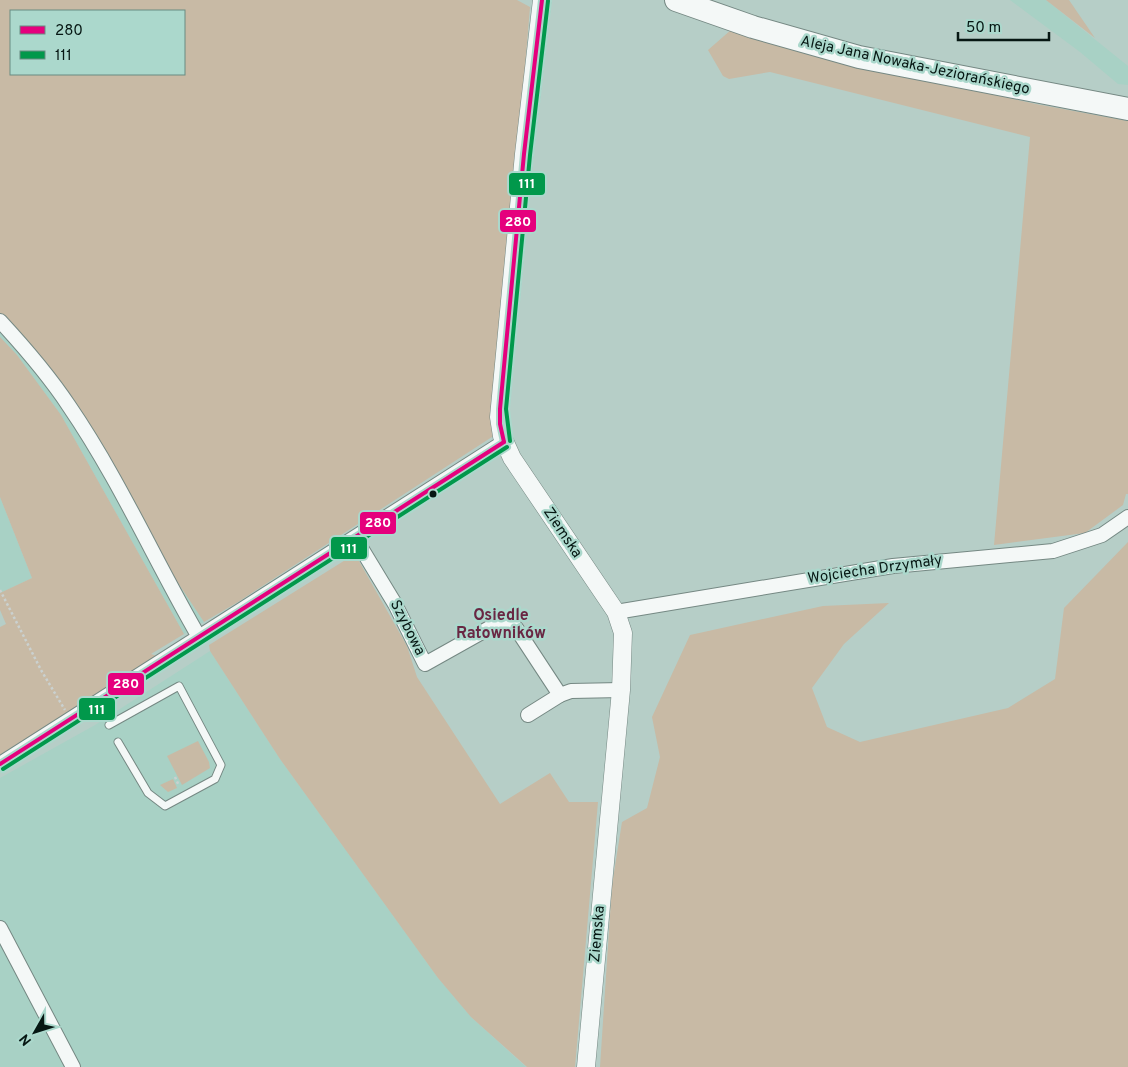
<svg xmlns="http://www.w3.org/2000/svg" width="1128" height="1067" viewBox="0 0 1128 1067" font-family="Overpass,sans-serif">
<rect width="100%" height="100%" fill="#b6cec7"/>
<g fill="#a8d1c5">
<polygon points="1010,0 1046,0 1128,66 1128,85 1118,84 1080,52"/>
<polygon points="0,316 91,435 176,580 204,622 184,634 61,415 17,355 0,337"/>
<polygon points="0,497 32,578 0,593"/>
<polygon points="210,651 280,759 438,978 471,1017 526,1067 0,1067 0,778 95,725"/>
</g>
<g fill="#c8baa5" fill-rule="evenodd">
<path d="M0 0H517L530 7 495 435 238 602 204 622 176 580 91 435 0 316ZM11 11H184V74H11Z"/>
<polygon points="1046,0 1069,0 1095,38"/>
<polygon points="732,29 787,48 1036,104 1128,121 1128,494 1126,494 1123,505 1085,533 994,545 1030,137 770,72 729,79 723,76 708,50"/>
<polygon points="0,337 17,355 61,415 184,634 151,654 157,656 0,755 0,627 6,624 0,610 0,593 32,578 0,497"/>
<polygon points="1128,542 1128,1067 600,1067 612,885 622,822 647,808 660,757 652,717 690,635 823,606 889,603 844,644 812,688 827,727 860,742 1008,708 1055,679 1064,608"/>
<polygon points="355,554 407,646 417,677 500,804 550,773 569,802 598,802 575,1067 527,1067 471,1017 438,978 280,759 210,651 209,645"/>
<polygon points="198,741 209,762 210,768 182,785 167,756"/>
<polygon points="173,779 177,788 168,792 160,785"/>
</g>
<g fill="none" stroke-linecap="round" stroke-linejoin="round">
<defs>
<polyline id="service" points="109,725 179,686 221,765 215,779 165,806 148,793 118,742"/>
<g id="minor">
<path d="M0 321C25 348 49 376 69 406 119 479 155 561 199 637"/>
<polyline points="355,538 395,604 425,664 500,622 509,622 516,628 560,695 571,691 621,690"/>
<polyline points="616,612 893,566 1053,551 1102,535 1128,517"/>
<polyline points="528,715 560,695"/>
<polyline points="0,764 504,442"/>
<polyline points="0,928 73,1067"/>
</g>
<polyline id="tertiary" points="542,0 524,154 499,417 502,436 512,458 616,612 623,633 621,690 586,1067"/>
<polyline id="primary" points="676,0 753,27 859,57 1128,109"/>
</defs>
<use href="#service" stroke="#758883" stroke-width="9"/>
<use href="#minor" stroke="#758883" stroke-width="16"/>
<use href="#tertiary" stroke="#758883" stroke-width="19"/>
<use href="#primary" stroke="#758883" stroke-width="24"/>
<g stroke="#cad1d0" stroke-width="2.5" stroke-dasharray="2.5 2.5" stroke-linecap="butt">
<polyline points="0,590 41,670 65,710"/>
<polyline points="175,777 179,786"/>
</g>
<use href="#service" stroke="#f4f8f7" stroke-width="7"/>
<use href="#minor" stroke="#f4f8f7" stroke-width="14"/>
<use href="#tertiary" stroke="#f4f8f7" stroke-width="18"/>
<use href="#primary" stroke="#f4f8f7" stroke-width="22"/>
<defs>
<g id="bus-1">
<polyline points="504,442 500,424 500,409 524,154 542,0"/>
<polyline points="0,764 504,442"/>
</g>
<g id="bus-2">
<polyline points="510,441 506,409 530,155 548,1"/>
<polyline points="3,769 507,447"/>
</g>
</defs>
<use href="#bus-1" stroke="#abd8cc" stroke-width="8"/>
<use href="#bus-2" stroke="#abd8cc" stroke-width="8"/>
<use href="#bus-1" stroke="#e5007d" stroke-width="4"/>
<use href="#bus-2" stroke="#01984b" stroke-width="4"/>
</g>
<circle fill="#061713" stroke="#abd8cc" stroke-width="2" cx="433" cy="494" r="4.5"/>
<g text-anchor="middle" dominant-baseline="central" stroke-width="5" stroke-linejoin="round" paint-order="stroke">
<g font-size="15" fill="#061713" stroke="#abd8cc">
<text transform="translate(915 66) rotate(12)">Aleja Jana Nowaka-Jeziorańskiego</text>
<text transform="translate(562 533) rotate(56)">Ziemska</text>
<text transform="translate(875 570) rotate(-8)">Wojciecha Drzymały</text>
<text transform="translate(407 628) rotate(63)">Szybowa</text>
<text transform="translate(598 934) rotate(-85)">Ziemska</text>
</g>
<g font-size="16" font-weight="bold" fill="#692743" stroke="#abd8cc">
<text x="501" y="616">Osiedle<tspan x="501" dy="18">Ratowników</tspan></text>
</g>
</g>
<g stroke="#abd8cc" stroke-width="2">
<rect x="508" y="172" width="38" height="24" rx="5" fill="#01984b"/>
<rect x="499" y="209" width="38" height="24" rx="5" fill="#e5007d"/>
<rect x="359" y="511" width="38" height="24" rx="5" fill="#e5007d"/>
<rect x="330" y="536" width="38" height="24" rx="5" fill="#01984b"/>
<rect x="107" y="672" width="38" height="24" rx="5" fill="#e5007d"/>
<rect x="78" y="697" width="38" height="24" rx="5" fill="#01984b"/>
</g>
<g font-size="14" text-anchor="middle" font-weight="bold" fill="#fff">
<text x="527" y="188">111</text>
<text x="518" y="226">280</text>
<text x="378" y="527">280</text>
<text x="349" y="553">111</text>
<text x="126" y="688">280</text>
<text x="97" y="714">111</text>
</g>
<rect x="10" y="10" width="175" height="65" fill="#abd8cc" stroke="#698b82"/>
<rect x="20" y="26" width="25" height="8" fill="#e5007d" stroke="#698b82"/>
<text x="55" y="35" font-size="15" fill="#061713">280</text>
<rect x="20" y="51" width="25" height="8" fill="#01984b" stroke="#698b82"/>
<text x="55" y="60" font-size="15" fill="#061713">111</text>
<g transform="translate(35 1032) rotate(231)" stroke="#abd8cc" stroke-width="4" paint-order="stroke">
<path d="M0-4L9 19L0 12L-9 19Z" fill="#061713"/>
<text y="-8" font-size="14" font-weight="bold" text-anchor="middle" fill="#061713">N</text>
</g>
<path d="M958 32v8h91v-8" fill="none" stroke="#061713" stroke-width="2.5"/>
<text x="966" y="32" font-size="15" fill="#061713" stroke="#abd8cc" stroke-width="4" paint-order="stroke">50 m</text>
</svg>
